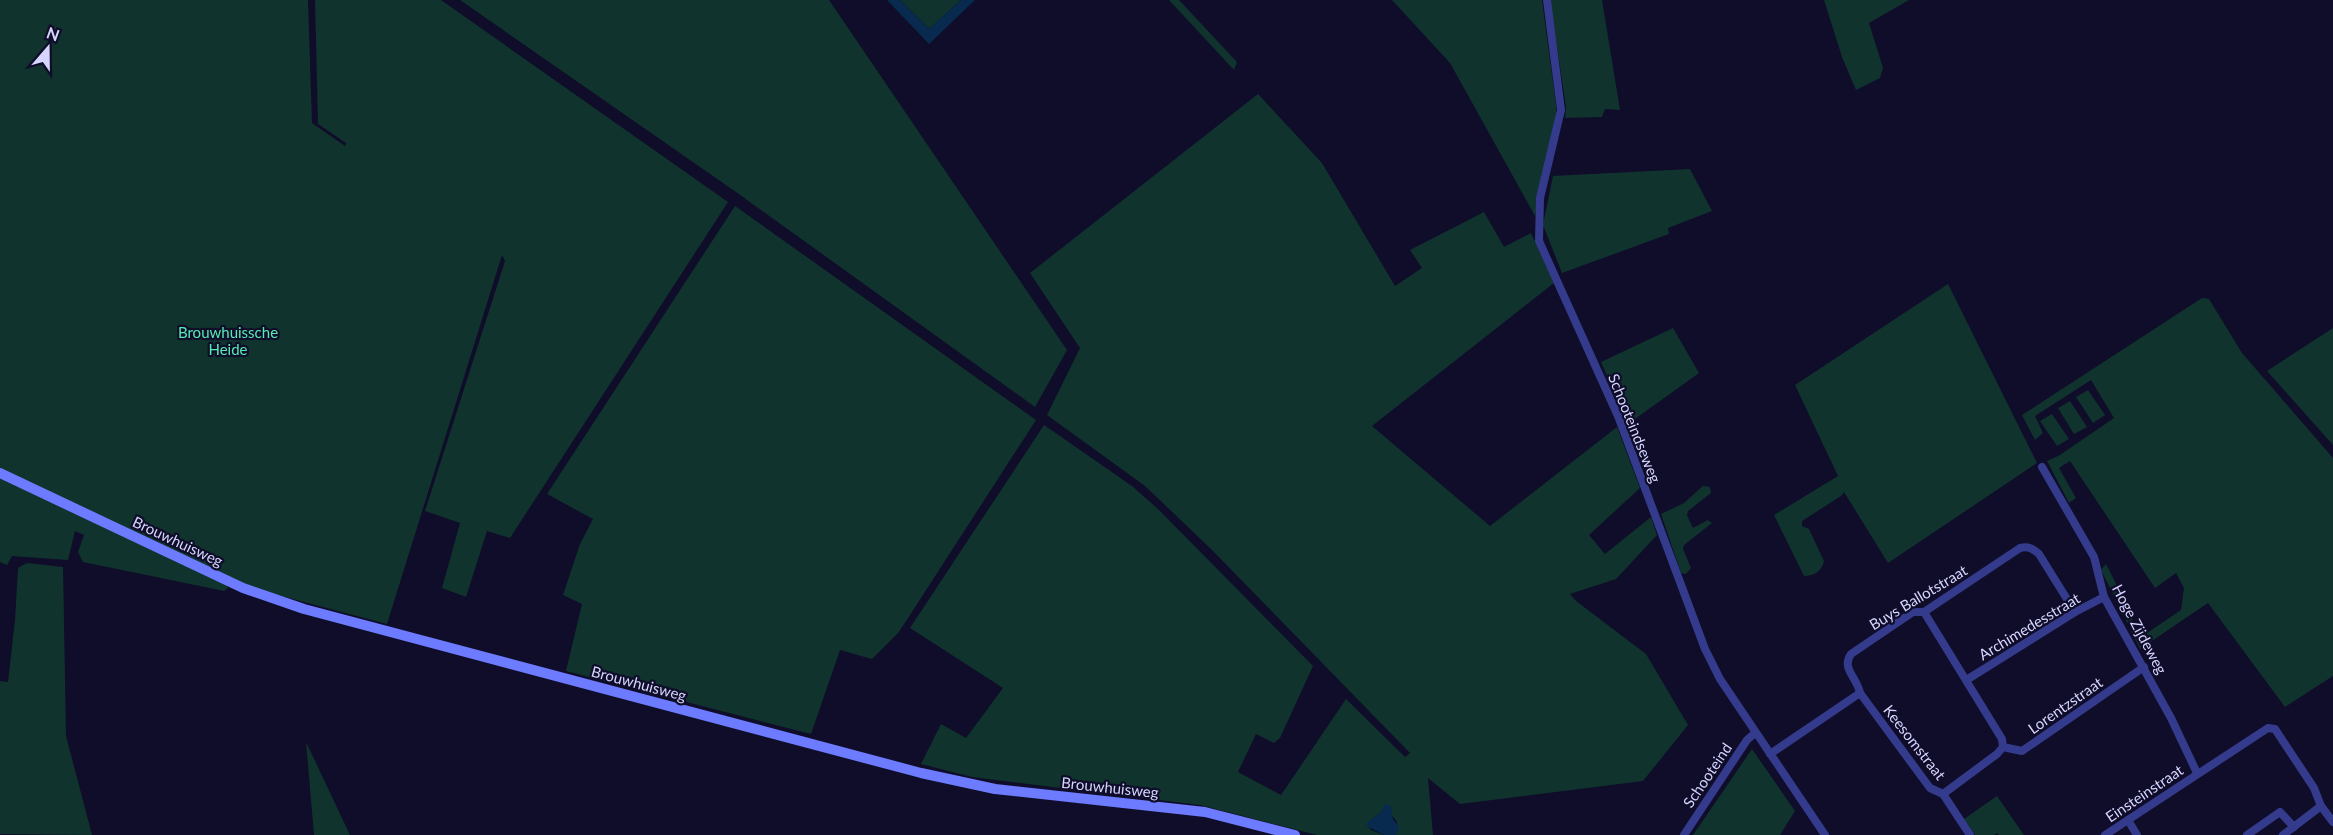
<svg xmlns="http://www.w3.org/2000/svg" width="2333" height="835" viewBox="0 0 2333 835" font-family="Lato,sans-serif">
<rect width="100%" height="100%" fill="#0f0d29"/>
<g fill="#10332e">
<polygon points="0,0 308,0 312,123 345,146 346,143 318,124 315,0 441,0 728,202 510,538 487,531 466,597 442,588 460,523 425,511 505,261 502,255 387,624 225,581 228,588 224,591 83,562 78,552 84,535 75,531 68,560 12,556 7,565 0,562"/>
<polygon points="460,0 829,0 1067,350 1035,407 736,192"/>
<polygon points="900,0 961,0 929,29"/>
<polygon points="1169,0 1179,0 1237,62 1234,70"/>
<polygon points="1392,0 1542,0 1556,105 1556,116 1535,216 1450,63"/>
<polygon points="1550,0 1602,0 1620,110 1605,109 1602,117 1565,118 1566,107"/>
<polygon points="1824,0 1909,0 1869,23 1883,68 1880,78 1856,90 1842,57"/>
<polygon points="1258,94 1322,163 1395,286 1422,268 1410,250 1484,212 1504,247 1531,233 1554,283 1372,426 1490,526 1617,427 1640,488 1589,535 1605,554 1651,517 1657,535 1616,579 1570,594 1576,601 1646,654 1688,725 1643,781 1460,804 1428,778 1433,835 1396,835 1397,822 1392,815 1380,813 1367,824 1371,830 1384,835 1317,835 1200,805 972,777 921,764 941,724 966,738 1003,688 910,628 1044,425 1132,486 1158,509 1313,666 1280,738 1274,743 1256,734 1238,772 1281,795 1346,699 1405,757 1410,753 1212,550 1145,486 1047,415 1080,348 1030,273"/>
<polygon points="1690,169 1712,211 1668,228 1669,234 1562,273 1543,225 1553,176"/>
<polygon points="735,206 1036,420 899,632 872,659 840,650 811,734 566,671 582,604 563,595 580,544 593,519 547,494"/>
<path d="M1948 284 2037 463 1888 563 1844 492 1841 496 1802 521V526L1809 529 1824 561C1822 571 1814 576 1804 576L1774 515 1838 476 1795 385Z"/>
<polygon points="2202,298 2209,299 2242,353 2333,458 2333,676 2285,707 2208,603 2140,649 2131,631 2137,629 2141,635 2144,635 2181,610 2184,588 2176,573 2155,588 2070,461 2059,468 2076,498 2069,503 2047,461 2060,455 2114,418 2091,380 2035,416 2043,433 2035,440 2022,415"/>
<polygon points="1673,328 1699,373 1628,424 1601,362"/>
<polygon points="2333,328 2333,445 2267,371"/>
<polygon points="2088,390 2105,415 2093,423 2076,397"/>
<polygon points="2070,401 2087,427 2074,434 2058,408"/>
<polygon points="2052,414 2069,439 2057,446 2040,421"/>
<polygon points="1703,486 1710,487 1711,493 1688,511 1687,515 1693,528 1708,520 1712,523 1684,545 1683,549 1691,568 1686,574 1681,573 1661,514 1684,503"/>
<polygon points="27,563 63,567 66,736 92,835 0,834 0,681 8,682 15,620 18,568"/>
<polygon points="2106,564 2133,617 2131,623 2128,624 2101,570"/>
<polygon points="306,742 350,835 314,835"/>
<polygon points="1752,749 1795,811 1780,835 1693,835"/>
<polygon points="1997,796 2024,835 1999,835 1997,833 1994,835 1975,835 1964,819"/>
</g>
<g fill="#072a4e">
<polygon points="887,0 900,0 929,29 961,0 975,0 929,44"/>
<polygon points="1385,804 1391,806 1393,819 1399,827 1396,835 1384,835 1368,827 1367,823 1380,813"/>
</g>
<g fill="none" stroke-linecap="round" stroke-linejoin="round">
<g stroke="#343b8c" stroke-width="8">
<polyline points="1547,0 1561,110 1540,198 1539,241 1618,416 1705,649 1720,679 1825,835"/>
<polyline points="2042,467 2094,557 2104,597 2171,718 2197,773"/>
<polyline points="1924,612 2002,739 2003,747"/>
<polyline points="1968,679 2075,612 2104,597"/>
<polyline points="1770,754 1860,693"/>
<polyline points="1943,794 1997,754 2003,747 2022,751 2144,667"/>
<polyline points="2128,820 2137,835"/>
<polyline points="1684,835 1747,740 1755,733"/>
<path d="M1970 835 1943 794 1930 788 1860 693C1857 677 1841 669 1851 654L1913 612H1924L2020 548C2028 546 2032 548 2039 554L2075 612"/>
<polyline points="2105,835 2268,728 2275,729 2314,788 2321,806 2333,822"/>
<polyline points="2247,835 2280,812 2294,827"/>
<polyline points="2283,835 2321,806"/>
</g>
<polyline stroke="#6c7bff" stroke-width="10" points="0,473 243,588 304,609 921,773 995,789 1205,812 1295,835"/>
</g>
<g text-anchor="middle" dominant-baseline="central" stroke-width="4.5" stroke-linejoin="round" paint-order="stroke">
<g font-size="15" fill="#55ebb3" stroke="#0f0d29">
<text x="228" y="332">Brouwhuissche<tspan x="228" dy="17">Heide</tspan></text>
</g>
<g font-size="15" fill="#d5d5ff" stroke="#0f0d29">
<text transform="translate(1635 428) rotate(68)">Schooteindseweg</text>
<text transform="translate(178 541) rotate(25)">Brouwhuisweg</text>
<text transform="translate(1918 597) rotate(-31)">Buys Ballotstraat</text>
<text transform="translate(2029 626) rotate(-31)">Archimedesstraat</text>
<text transform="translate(2140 629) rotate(62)">Hoge Zijdeweg</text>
<text transform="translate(639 683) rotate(15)">Brouwhuisweg</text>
<text transform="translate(2065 705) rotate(-35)">Lorentzstraat</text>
<text transform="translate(1915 742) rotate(52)">Keesomstraat</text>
<text transform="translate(1707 775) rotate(-56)">Schooteind</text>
<text transform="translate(1110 787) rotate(6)">Brouwhuisweg</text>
<text transform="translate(2144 793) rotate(-34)">Einsteinstraat</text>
</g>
</g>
<g transform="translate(48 48) rotate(20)" stroke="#0f0d29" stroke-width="4.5" paint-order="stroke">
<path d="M0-4.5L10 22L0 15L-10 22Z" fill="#d5d5ff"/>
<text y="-9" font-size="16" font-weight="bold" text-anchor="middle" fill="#d5d5ff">N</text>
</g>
</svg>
